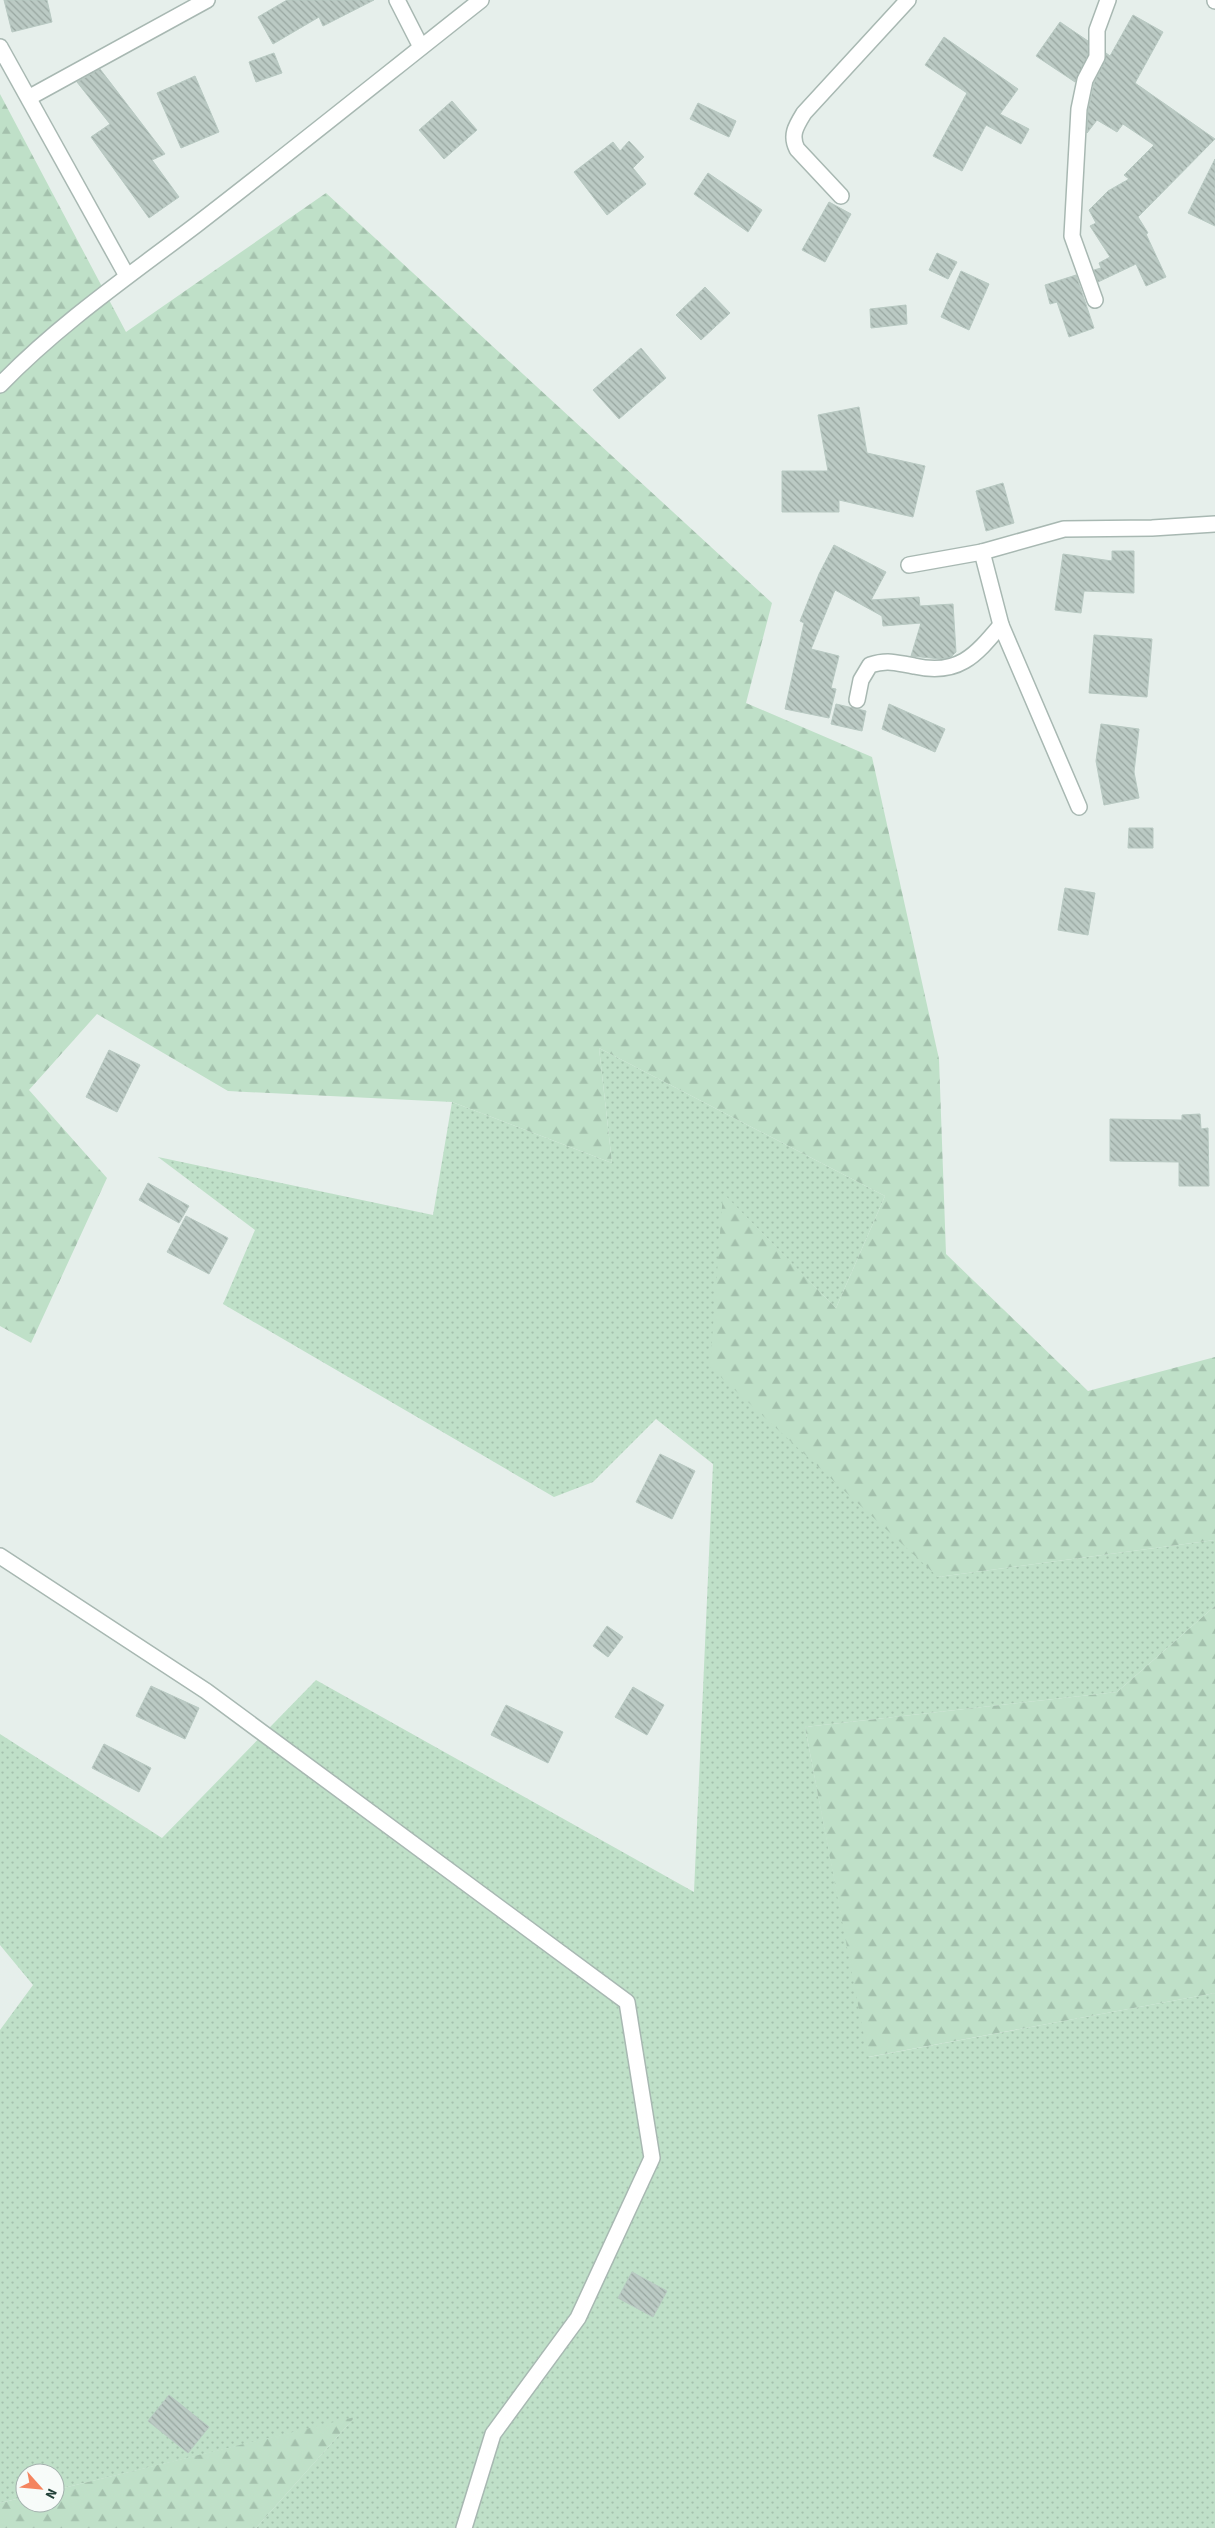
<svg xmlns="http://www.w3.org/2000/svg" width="1215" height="2528" viewBox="0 0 1215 2528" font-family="'Source Sans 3',sans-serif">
<defs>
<pattern id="grass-dots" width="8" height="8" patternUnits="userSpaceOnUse" patternTransform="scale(1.25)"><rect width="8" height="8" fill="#bfe0c8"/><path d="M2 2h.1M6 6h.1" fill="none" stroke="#a4c1ad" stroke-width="1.8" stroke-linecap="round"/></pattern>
<pattern id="forest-firs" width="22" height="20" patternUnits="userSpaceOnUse" patternTransform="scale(1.25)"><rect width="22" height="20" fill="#bfe0c8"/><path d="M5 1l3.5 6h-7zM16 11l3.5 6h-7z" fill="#a4c1ad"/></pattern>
<pattern id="building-back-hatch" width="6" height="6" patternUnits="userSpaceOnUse" patternTransform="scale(1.25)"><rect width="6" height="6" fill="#bbcac4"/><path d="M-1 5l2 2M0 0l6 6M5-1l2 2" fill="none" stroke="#98a6a0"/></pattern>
</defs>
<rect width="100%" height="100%" fill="#e6efeb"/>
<polygon fill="url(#grass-dots)" points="599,1048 885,1196 836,1308 723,1194 938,1577 1215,1540 1215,1606 1117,1692 805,1727 869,2057 1215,1993 1215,2528 256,2528 354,2418 55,2490 55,2473 25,2473 25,2497 0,2503 0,2030 33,1985 0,1945 0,1734 162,1838 316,1680 694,1892 713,1464 656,1419 593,1482 554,1497 223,1304 255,1230 158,1157 433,1215 452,1102 612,1163"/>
<g fill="url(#forest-firs)">
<polygon points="0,94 126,332 326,193 772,603 746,703 872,757 939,1059 946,1254 1088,1391 1215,1357 1215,1540 938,1577 710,1367 723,1193 836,1308 885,1196 599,1048 612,1163 452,1102 228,1091 97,1014 29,1090 107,1178 31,1343 0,1326"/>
<polygon points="1215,1606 1215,1993 868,2057 805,1727 1117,1692"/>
<polygon points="355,2417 256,2528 0,2528 0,2503 25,2497 25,2503 55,2503 55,2490"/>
</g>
<g fill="url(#building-back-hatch)" stroke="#b8c9c2">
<polygon points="4,0 47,0 52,22 12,32"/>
<polygon points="287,0 374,0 323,26 319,17 273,44 258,17"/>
<polygon points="1133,15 1163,32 1135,83 1215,139 1138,217 1148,233 1146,234 1166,277 1146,286 1136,264 1098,282 1094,270 1101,268 1099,263 1110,257 1090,226 1096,223 1089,210 1108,191 1129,179 1124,175 1154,145 1123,124 1117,132 1097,120 1087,133 1088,110 1094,83 1105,61 1106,53 1110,56"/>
<polygon points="1060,22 1088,41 1088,55 1075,82 1036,56"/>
<polygon points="944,37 1018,89 1000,114 1029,129 1021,144 986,125 962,171 933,156 967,93 925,65"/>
<polygon points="274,53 282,73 256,82 249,62"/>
<polygon points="100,69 165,154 152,160 179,197 149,218 91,137 110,124 77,82"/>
<polygon points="195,76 219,132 181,148 157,93"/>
<polygon points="452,101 477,130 444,159 419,130"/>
<polygon points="698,103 736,121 729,137 690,119"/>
<polygon points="629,141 644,157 633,168 646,184 607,215 574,172 613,142 620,151"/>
<polygon points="1215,159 1215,226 1188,213"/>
<polygon points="708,173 762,210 748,232 694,194"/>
<polygon points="829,202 851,214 825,262 802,250"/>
<polygon points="937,253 957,262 948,279 929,270"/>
<polygon points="961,271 989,284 969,330 941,317"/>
<polygon points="1076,275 1094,328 1069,337 1057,302 1050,304 1045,285"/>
<polygon points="705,287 730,313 701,340 676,315"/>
<polygon points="906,305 907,324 871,328 870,309"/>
<polygon points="641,348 666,378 619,419 593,390"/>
<polygon points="859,407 867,453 925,466 913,517 839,500 839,512 782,512 782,471 828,471 818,415"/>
<polygon points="1003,483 1014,523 986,531 976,491"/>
<polygon points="834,545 886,572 871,600 919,597 920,606 953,604 956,652 951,657 941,659 911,656 921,623 883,626 882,616 835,590 811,649 839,656 831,688 836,689 829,718 785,709 804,623 800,621 819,574"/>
<polygon points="1112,551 1134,551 1134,593 1084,591 1081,613 1055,610 1063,554 1112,561"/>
<polygon points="1094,635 1152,639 1147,697 1089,693"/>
<polygon points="836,704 866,711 862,731 831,724"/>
<polygon points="889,704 945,729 935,752 882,729"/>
<polygon points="1101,724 1139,729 1134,772 1139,798 1104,805 1096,761"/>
<polygon points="1129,828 1153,828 1153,848 1128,848"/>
<polygon points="1065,888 1095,893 1088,935 1058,930"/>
<polygon points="109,1050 140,1065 117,1112 86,1097"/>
<polygon points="1200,1114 1201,1129 1208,1128 1209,1186 1179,1186 1179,1162 1110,1161 1110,1119 1182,1120 1182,1115"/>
<polygon points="148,1183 189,1206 179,1223 139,1200"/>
<polygon points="186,1216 228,1238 209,1274 167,1252"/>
<polygon points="660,1454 695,1471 672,1519 636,1502"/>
<polygon points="607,1626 623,1637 608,1657 593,1646"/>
<polygon points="151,1686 199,1708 185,1739 136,1716"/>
<polygon points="633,1687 664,1705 647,1735 615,1717"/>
<polygon points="506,1705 563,1732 548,1763 491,1735"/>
<polygon points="104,1744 151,1768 139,1792 92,1768"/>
<polygon points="632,2272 667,2291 653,2317 618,2298"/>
<polygon points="169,2395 209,2427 188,2453 148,2421"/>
</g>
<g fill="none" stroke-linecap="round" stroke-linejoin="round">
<defs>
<g id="minor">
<polyline points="397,0 421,47"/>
<polyline points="1215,0 1215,1"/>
<polyline points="0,47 127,276"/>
<polyline points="30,97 207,0"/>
<path d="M841 196 797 149C790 135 796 126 804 113L908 0"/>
<polyline points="1095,300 1072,236 1079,109 1085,80 1097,57 1097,30 1108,0"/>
<polyline points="982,552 1001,625 1079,807"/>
<polyline points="909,565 982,552 1064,529 1152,528 1215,524"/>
<path d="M857 700 861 680 870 665C888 659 896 663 914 666 958 676 975 656 1001 625"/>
<polyline points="0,1556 206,1691 627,2002 652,2158 578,2318 493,2434 464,2528"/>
</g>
<path id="tertiary" d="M0 385C59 324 129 276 196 225 292 151 386 75 481 0"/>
</defs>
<use href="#minor" stroke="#a8b8b2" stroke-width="18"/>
<use href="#tertiary" stroke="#a8b8b2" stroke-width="18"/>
<use href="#minor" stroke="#fff" stroke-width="15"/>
<use href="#tertiary" stroke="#fff" stroke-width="15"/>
</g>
<g transform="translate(40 2488) rotate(117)"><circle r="24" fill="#f7fbf9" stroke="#a3b1ad"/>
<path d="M0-4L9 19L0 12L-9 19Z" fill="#f4845f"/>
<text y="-8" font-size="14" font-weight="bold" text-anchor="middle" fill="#24423a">N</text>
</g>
</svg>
